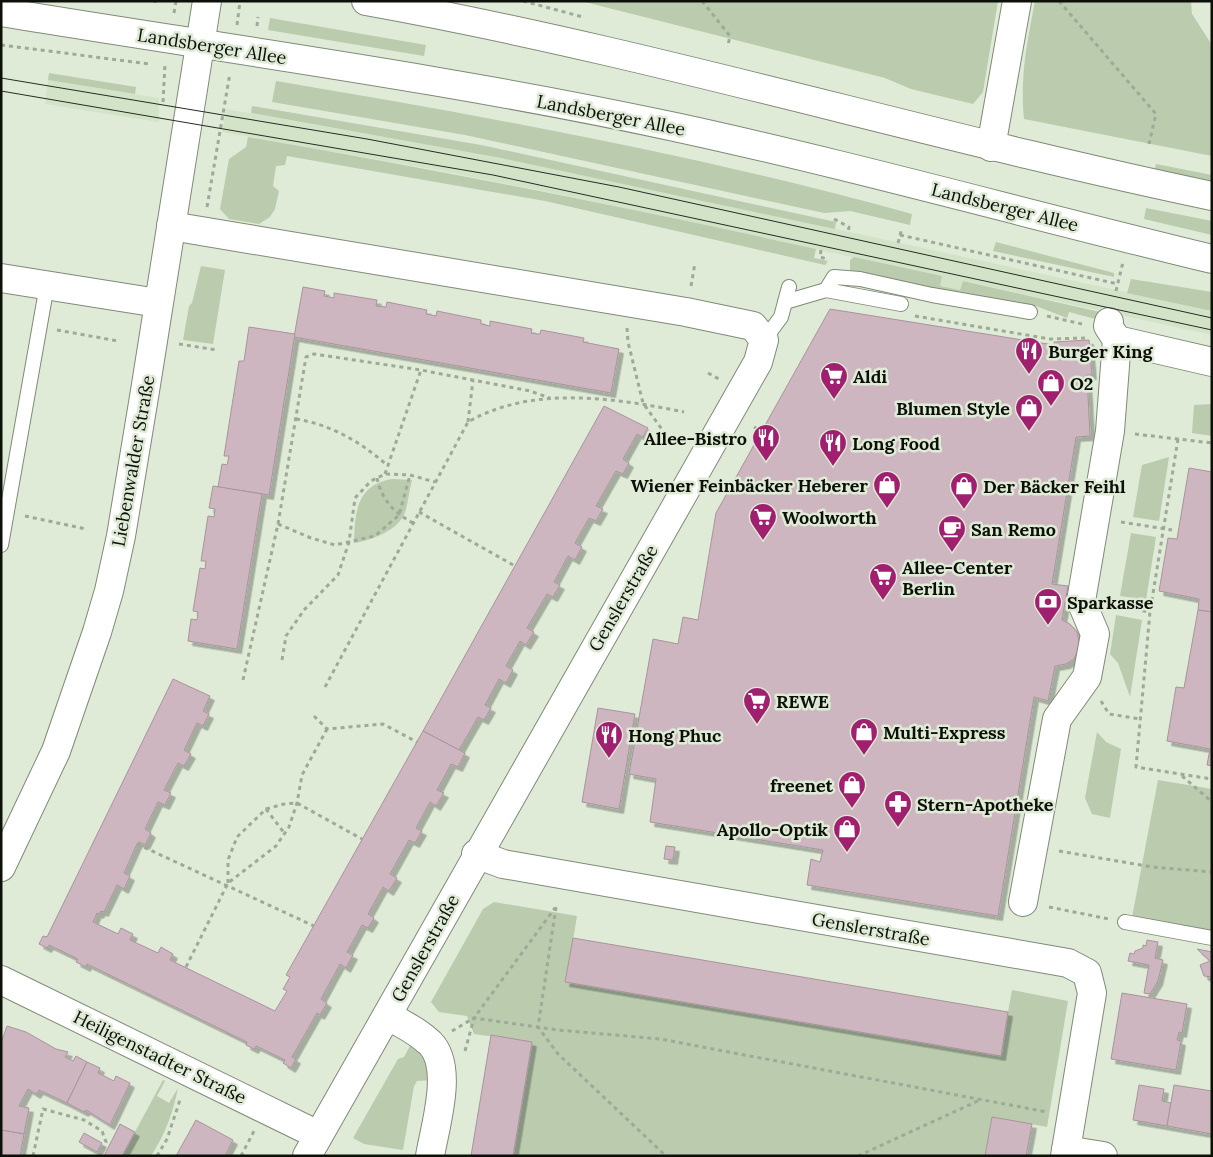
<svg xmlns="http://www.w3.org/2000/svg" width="1213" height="1157" viewBox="0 0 1213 1157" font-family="Lora,serif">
<defs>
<filter id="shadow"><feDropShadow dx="4.5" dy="4.5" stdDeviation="0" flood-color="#0004"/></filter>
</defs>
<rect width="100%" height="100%" fill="#dfebd7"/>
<g fill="#d3e3c8">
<polygon points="48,80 159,98 159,122 45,104"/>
<polygon points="226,109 501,158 630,184 1212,311 1212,335 963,281 960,290 939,286 941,276 558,194 442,171 222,132"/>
</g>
<g fill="#bacbae">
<polygon points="581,1 998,1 983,92 973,104 911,89 885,78"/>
<path d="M1035 1H1191L1192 14 1212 45V156L1024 119C1020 76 1027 43 1035 1Z"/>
<polygon points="270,18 426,45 424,56 268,30"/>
<polygon points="49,73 136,87 135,94 48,80"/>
<path d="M276 81C490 117 703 156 912 214L910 225 850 211 824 213 465 135 272 102Z"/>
<polygon points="252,106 481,145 836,222 835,229 501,158 251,113"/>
<path d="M248 137C438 170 627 207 816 249L814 258 828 261 825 265 545 201 287 156 285 165 276 166 273 186 279 191 275 209 270 217 259 224 229 219 220 209 229 159 246 147Z"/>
<polygon points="1156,164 1212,175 1212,184 1154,172"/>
<polygon points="1146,208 1212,221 1212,235 1144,219"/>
<polygon points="996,242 1114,273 1114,277 993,251"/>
<polygon points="854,257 942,276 940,286 960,290 963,281 1100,312 1099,320 1069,312 1067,318 1036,306 948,295 892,279 850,274 850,260"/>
<polygon points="201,266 225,270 213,344 183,340 189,306 192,303"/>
<polygon points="1131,279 1212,292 1212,311 1127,293"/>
<polygon points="1212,404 1212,436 1192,433 1194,405"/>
<polygon points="1169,457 1159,521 1133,517 1142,465"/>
<path d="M392 479 412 480C409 491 408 505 404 515 395 532 371 540 354 543 355 513 356 485 392 479Z"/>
<polygon points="1131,533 1156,537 1146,600 1120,596"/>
<polygon points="1116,615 1142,620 1130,697 1118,663 1110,654"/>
<polygon points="1097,732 1106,742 1121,749 1110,818 1092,814 1085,798"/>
<polygon points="1158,780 1212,789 1212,942 1130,928"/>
<polygon points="494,902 577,916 566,982 1000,1056 1012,990 1068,1001 1047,1127 992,1117 985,1156 513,1156 532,1042 474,1034 467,1016 439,1012 431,1002 483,909"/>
<polygon points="411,1044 426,1054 433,1080 417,1081 414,1086 403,1150 364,1144 353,1138 398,1059 404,1057"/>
<path d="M163 1080 165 1081 157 1096 169 1103 178 1088C173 1113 165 1135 151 1156H122Z"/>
</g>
<g fill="#cdb6c0" stroke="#a9939d" filter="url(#shadow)">
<polygon points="303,287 325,291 324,296 334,298 334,293 377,300 376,306 386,307 387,302 427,310 426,314 436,316 437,311 481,320 481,324 490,326 490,321 532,329 531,333 537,334 540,334 541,330 584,338 583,342 619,349 611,393 294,337"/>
<polygon points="830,309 1054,345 1054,342 1089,340 1092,375 1087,375 1090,436 1076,437 1052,584 1068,586 1062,620 1070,624 1077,632 1080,646 1074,659 1066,664 1055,666 1048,701 1034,697 998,916 807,885 811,859 820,862 823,850 650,822 656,779 629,774 653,639 678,644 683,617 698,620 716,513"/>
<polygon points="249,327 295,334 269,495 218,487 222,464 227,465 229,456 224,456 239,361 244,361"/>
<polygon points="604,406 648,428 643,437 637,434 623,459 629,463 623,474 616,471 596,506 603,509 596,521 589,518 575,543 582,547 575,560 568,556 554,582 560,585 553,597 547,594 527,628 534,632 526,645 520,641 506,666 513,670 506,683 499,679 485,705 491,708 484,720 478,717 459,750 423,731"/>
<polygon points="1189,468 1212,472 1212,612 1198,610 1199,599 1159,591 1168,538 1177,539"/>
<polygon points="213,486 262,494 237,649 188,641 191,619 197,620 198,612 193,611 200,568 205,569 206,561 201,561 208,516 214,517 215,509 209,508"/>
<polygon points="1198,610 1212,612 1212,766 1207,765 1210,749 1167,741 1176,687 1184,688"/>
<polygon points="173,679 210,696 203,711 209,714 203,726 197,723 184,750 191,754 184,766 178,763 164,790 171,793 165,805 158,802 145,829 151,833 145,845 139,842 137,844 124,873 130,876 124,889 117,885 104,912 101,911 99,914 97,913 93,922 118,934 121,928 133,934 130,940 158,953 161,947 173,954 170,960 275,1011 287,991 283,989 290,977 286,975 423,731 465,753 458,767 451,764 437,790 444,793 436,806 430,802 416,828 422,831 415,843 409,840 390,874 397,878 389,891 383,887 368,914 374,918 368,928 362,925 347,952 353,955 346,968 340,964 321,999 327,1003 320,1015 317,1013 292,1057 296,1059 291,1068 283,1063 285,1060 256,1046 254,1049 246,1045 247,1042 87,964 86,967 76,962 78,959 49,945 47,948 39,944 43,936 47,937"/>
<polygon points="598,708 635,714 619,809 582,802"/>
<polygon points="666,846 675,847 673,860 664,859"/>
<polygon points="573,938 1008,1012 1001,1056 565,982"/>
<polygon points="1147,940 1158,942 1155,958 1163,960 1158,981 1150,994 1144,993 1149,965 1128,961 1130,953 1134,954 1135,951 1143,948 1143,945 1146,946"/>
<polygon points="1197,949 1212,952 1212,977 1204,976 1200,965 1210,961"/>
<polygon points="1122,993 1187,1004 1182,1033 1179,1032 1177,1040 1181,1041 1176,1070 1111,1059"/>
<polygon points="7,1026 26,1032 56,1049 68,1052 65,1057 73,1061 76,1056 87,1062 67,1103 39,1090 36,1094 28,1089 19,1106 29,1108 24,1134 1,1130 1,1043"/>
<polygon points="491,1035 532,1042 513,1156 471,1156"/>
<polygon points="87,1062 100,1068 98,1073 114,1081 116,1076 130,1083 110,1125 86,1110 84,1112 67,1103"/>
<polygon points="1139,1085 1164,1089 1162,1101 1171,1103 1167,1126 1133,1120"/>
<polygon points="1174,1085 1212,1091 1212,1134 1167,1126"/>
<polygon points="992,1117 1032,1124 1026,1156 985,1156"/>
<polygon points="196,1120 233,1140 225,1156 176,1156"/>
<polygon points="120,1124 135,1132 122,1156 104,1156"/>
<polygon points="1,1130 24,1134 20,1156 1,1156"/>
<polygon points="84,1133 102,1143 97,1152 79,1142"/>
</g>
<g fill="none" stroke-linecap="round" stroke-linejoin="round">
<defs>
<g id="lane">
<polyline points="826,290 834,277 860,279 932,295 1030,312"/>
<polyline points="785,302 826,290 901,304"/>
<polyline points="764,340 781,317 789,287"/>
<polyline points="1,545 47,285"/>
<polyline points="1125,922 1212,938"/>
</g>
<g id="street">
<polyline points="991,147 1017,1"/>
<polyline points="171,226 686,312 753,326 764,340 758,362 307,1156"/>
<polyline points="1,278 158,303"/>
<polyline points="1117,340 1212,362"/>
<polyline points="476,854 503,864 1068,963 1087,973 1092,993 1065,1156"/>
<polyline points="1023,902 1057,719 1087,677 1095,634 1081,601 1110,431 1117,340 1108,326 1109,322"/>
<polyline points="1,980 318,1135"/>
<path d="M387 1016C402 1023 417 1031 430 1043 454 1067 435 1126 430 1156"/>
<polyline points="1066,1150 1103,1156"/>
</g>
<polyline id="secondary" points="1,867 56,751 97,632 109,591 121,536 145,391 207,1"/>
<g id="primary">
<path d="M366 1C651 52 929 137 1212 196"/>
<path d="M1 12C226 49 452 79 675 127 855 166 1033 216 1212 259"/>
</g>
</defs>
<use href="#lane" stroke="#7f8a78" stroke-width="16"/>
<use href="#street" stroke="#7f8a78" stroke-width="30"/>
<use href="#secondary" stroke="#7f8a78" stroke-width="30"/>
<use href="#primary" stroke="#7f8a78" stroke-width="30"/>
<g stroke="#9fa998" stroke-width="3" stroke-dasharray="4 4" stroke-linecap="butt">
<polyline points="523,1 583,17"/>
<polyline points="702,1 730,36 728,45"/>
<polyline points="1059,1 1156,114 1149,144"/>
<polyline points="155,3 155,1"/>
<polyline points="174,13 176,1"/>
<polyline points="237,25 240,1"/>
<polyline points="257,26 258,17"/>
<polyline points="1,45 150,64"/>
<polyline points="163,102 165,64"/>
<polyline points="207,207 230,73"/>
<polyline points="834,219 849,227 848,232"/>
<polyline points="900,235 1118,284"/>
<polyline points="898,243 902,228"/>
<polyline points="821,250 820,257 827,259"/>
<polyline points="691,286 695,263"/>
<polyline points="1116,291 1123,262"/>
<polyline points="915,316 1050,339 1086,338"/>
<polyline points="1047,316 1082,324"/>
<polyline points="627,328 628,342 643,403 669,439"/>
<polyline points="57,330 118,341"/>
<polyline points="179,344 217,350"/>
<polyline points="708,373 719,379"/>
<path d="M296 419C332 425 361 442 388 466"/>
<polyline points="468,422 473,380"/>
<polyline points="754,427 762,431"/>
<polyline points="1135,434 1212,443"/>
<polyline points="1178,439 1150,612 1136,767 1212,779"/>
<polyline points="385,474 421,370"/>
<path d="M377 478C382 500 393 512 413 523"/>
<polyline points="419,512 515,566"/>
<polyline points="25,516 86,529"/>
<polyline points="1121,522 1172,530"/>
<polyline points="278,524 311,538 335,545 375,536 399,515 410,475"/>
<polyline points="1111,605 1150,612"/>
<polyline points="282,660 286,636 304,610 338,575 349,542 355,498 371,481 385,474 410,475 435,482"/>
<polyline points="243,680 278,524 306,357 314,354 421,370 530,391 550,398"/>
<path d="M325 687 468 422C532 385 615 398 684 412"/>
<polyline points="1101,701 1109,714 1140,719"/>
<polyline points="314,716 327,729 383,724 417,742"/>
<polyline points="1182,776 1212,802"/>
<polyline points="266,809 285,834"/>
<polyline points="137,844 314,926"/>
<polyline points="1059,851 1152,867 1212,872"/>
<polyline points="228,883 228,860 237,837 266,809 284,804 297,803 362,839"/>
<polyline points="556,907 538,1027 558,1054 666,1156"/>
<polyline points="1049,907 1109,919"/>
<polyline points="186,967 228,883 276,846 289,827 297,803 302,775 327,729"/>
<polyline points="452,1031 474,1018 558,1030 660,1039 1047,1112"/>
<polyline points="465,1051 474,1018 555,908"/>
<polyline points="33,1156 43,1109 84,1120 102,1131 106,1142 99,1156"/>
<polyline points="157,1156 167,1139 181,1097"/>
<polyline points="241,1156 254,1131"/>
<polyline points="858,1156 980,1100"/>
</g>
<use href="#lane" stroke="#fff" stroke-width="14"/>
<use href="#street" stroke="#fff" stroke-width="28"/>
<use href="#secondary" stroke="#fff" stroke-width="28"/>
<use href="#primary" stroke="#fff" stroke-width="28"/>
<g stroke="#262b23" stroke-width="1">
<polyline points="1,78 367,139 619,187 1212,318"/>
<polyline points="1,91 493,175 1212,330"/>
</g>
</g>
<defs>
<symbol id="restaurant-pin" viewBox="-11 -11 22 30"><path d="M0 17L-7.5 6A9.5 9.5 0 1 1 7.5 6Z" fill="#a11f6f" stroke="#dfebd7"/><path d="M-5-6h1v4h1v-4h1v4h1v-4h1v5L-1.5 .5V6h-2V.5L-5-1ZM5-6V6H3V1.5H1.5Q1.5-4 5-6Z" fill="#fff"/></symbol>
<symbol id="supermarket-pin" viewBox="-11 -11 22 30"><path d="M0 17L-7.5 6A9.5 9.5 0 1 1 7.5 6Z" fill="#a11f6f" stroke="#dfebd7"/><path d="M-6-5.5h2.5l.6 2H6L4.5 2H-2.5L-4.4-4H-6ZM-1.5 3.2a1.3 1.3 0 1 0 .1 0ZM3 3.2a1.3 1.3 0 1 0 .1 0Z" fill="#fff"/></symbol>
<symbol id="shop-pin" viewBox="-11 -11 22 30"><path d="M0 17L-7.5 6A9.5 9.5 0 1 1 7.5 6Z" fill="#a11f6f" stroke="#dfebd7"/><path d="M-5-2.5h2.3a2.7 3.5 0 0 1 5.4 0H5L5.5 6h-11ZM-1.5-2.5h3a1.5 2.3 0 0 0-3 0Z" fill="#fff"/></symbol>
<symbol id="cafe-pin" viewBox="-11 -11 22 30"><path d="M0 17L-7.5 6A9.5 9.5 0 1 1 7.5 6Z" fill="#a11f6f" stroke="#dfebd7"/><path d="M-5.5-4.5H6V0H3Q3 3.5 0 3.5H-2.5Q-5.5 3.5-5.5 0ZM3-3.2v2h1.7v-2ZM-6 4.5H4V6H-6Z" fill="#fff"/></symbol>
<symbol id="bank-pin" viewBox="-11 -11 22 30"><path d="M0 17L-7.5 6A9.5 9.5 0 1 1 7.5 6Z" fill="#a11f6f" stroke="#dfebd7"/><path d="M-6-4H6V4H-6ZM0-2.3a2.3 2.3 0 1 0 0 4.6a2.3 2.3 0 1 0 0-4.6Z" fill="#fff"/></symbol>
<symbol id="pharmacy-pin" viewBox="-11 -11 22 30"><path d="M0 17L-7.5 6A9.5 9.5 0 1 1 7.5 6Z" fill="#a11f6f" stroke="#dfebd7"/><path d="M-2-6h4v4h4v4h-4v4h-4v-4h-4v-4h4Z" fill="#fff"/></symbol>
</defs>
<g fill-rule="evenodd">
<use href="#restaurant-pin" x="1013" y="335" width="32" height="43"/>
<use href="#supermarket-pin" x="818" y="360" width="32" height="43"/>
<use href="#shop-pin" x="1035" y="367" width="32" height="43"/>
<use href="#shop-pin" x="1013" y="392" width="32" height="43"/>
<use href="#restaurant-pin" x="750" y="422" width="32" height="43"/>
<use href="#restaurant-pin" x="817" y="427" width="32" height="43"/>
<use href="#shop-pin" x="871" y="469" width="32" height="43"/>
<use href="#shop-pin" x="948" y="470" width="32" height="43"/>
<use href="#supermarket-pin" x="747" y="501" width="32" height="43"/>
<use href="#cafe-pin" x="936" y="513" width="32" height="43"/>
<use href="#supermarket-pin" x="867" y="561" width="32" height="43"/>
<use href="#bank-pin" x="1032" y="586" width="32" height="43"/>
<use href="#supermarket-pin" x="741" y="685" width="32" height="43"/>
<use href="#shop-pin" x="848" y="716" width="32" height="43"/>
<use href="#restaurant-pin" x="593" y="719" width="32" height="43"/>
<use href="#shop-pin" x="836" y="769" width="32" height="43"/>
<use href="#pharmacy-pin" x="882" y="788" width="32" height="43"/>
<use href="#shop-pin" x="831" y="813" width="32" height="43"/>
</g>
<g text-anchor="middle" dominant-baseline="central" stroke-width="5" stroke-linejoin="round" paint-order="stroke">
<g font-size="18" fill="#0c1009" stroke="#dfebd7">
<text transform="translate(212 46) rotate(9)">Landsberger Allee</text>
<text transform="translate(611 115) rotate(11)">Landsberger Allee</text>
<text transform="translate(1005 207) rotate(14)">Landsberger Allee</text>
<text transform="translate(133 461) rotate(-80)">Liebenwalder Straße</text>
<text transform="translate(623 598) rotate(-60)">Genslerstraße</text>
<text transform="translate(871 929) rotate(10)">Genslerstraße</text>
<text transform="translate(425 948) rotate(-61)">Genslerstraße</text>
<text transform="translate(160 1057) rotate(26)">Heiligenstadter Straße</text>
</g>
<g font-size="18" font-weight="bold" fill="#0c1009" stroke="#dfebd7" text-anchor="start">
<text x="1048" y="351">Burger King</text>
<text x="853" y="376">Aldi</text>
<text x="1070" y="383">O2</text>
<text x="1010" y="408" text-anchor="end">Blumen Style</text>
<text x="747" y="438" text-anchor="end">Allee-Bistro</text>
<text x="852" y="443">Long Food</text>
<text x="868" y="485" text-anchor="end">Wiener Feinbäcker Heberer</text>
<text x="983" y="486">Der Bäcker Feihl</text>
<text x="782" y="517">Woolworth</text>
<text x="971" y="529">San Remo</text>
<text x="902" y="567">Allee-Center<tspan x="902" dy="21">Berlin</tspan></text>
<text x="1067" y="602">Sparkasse</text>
<text x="776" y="701">REWE</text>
<text x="883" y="732">Multi-Express</text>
<text x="628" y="735">Hong Phuc</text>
<text x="833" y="785" text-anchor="end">freenet</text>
<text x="917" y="804">Stern-Apotheke</text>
<text x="828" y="829" text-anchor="end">Apollo-Optik</text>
</g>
</g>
<rect width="1213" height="1157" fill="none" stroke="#0c1009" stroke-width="5"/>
</svg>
